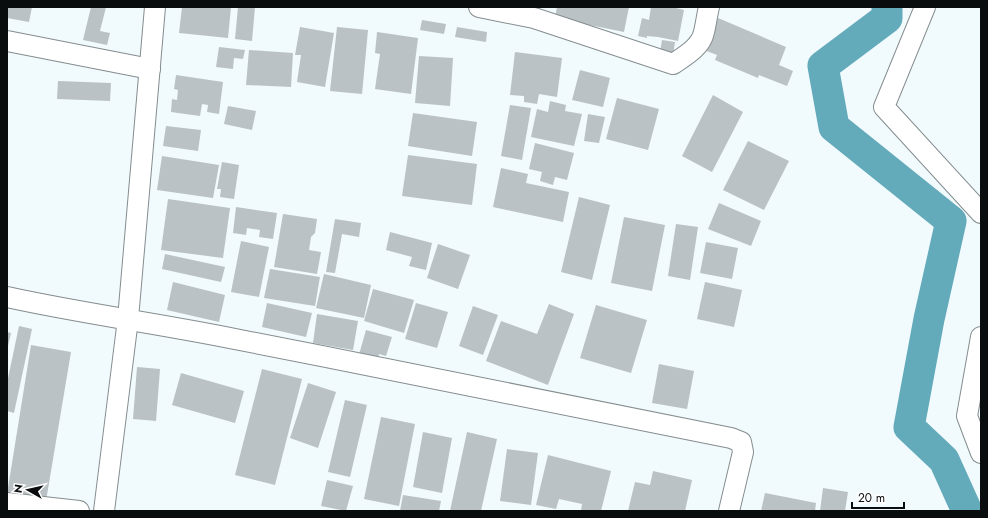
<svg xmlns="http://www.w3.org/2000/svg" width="988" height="518" viewBox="0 0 988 518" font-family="Jost,sans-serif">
<rect width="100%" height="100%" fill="#f1fafd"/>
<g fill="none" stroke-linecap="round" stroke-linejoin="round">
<polyline stroke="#63aabb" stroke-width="31" points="887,7 887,18 823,66 834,127 951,221 929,319 909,427 944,460 967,511"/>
</g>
<g fill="#bac2c5">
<polygon points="7,7 32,7 29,22 7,18"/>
<polygon points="91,7 106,7 100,31 110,33 107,45 83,40"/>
<polygon points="182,7 231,7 228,38 179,33"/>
<polygon points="238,7 255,7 252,41 235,39"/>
<polygon points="557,7 629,7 624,32 555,18"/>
<polygon points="651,7 672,7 684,10 678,41 658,37 647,36 647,38 638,36 642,18 649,20"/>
<polygon points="718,18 786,47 779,65 793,71 787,86 759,75 758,78 715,60 717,55 704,50"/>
<polygon points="422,20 446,24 444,34 420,30"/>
<polygon points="300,27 334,33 325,87 297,82 301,55 295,55"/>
<polygon points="337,27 368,30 362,94 330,91"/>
<polygon points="457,27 487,32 486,42 455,37"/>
<polygon points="377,32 418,38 411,94 375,89 380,54 375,53"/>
<polygon points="662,40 675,42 673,55 660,52"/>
<polygon points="219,47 245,50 243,59 234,58 233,69 216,67"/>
<polygon points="249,50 293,53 291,87 246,85"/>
<polygon points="515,52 562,58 557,97 539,94 537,104 524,102 524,96 510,95"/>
<polygon points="419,56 453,58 450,106 415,103"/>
<polygon points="580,70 610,78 603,107 572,100"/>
<polygon points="176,75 223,82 219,114 207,112 208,105 202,104 200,116 171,112 172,99 177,100 178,90 174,89"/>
<polygon points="58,81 111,83 110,101 57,99"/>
<polygon points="713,95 743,112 712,172 682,156"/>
<polygon points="617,98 659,109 648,150 606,139"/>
<polygon points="550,101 566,105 565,111 582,114 574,146 531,137 537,109 548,112"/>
<polygon points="510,105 531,108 522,160 501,156"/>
<polygon points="228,106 256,111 252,130 224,124"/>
<polygon points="413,113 477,122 472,156 408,146"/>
<polygon points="588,114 605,117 599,143 584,141"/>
<polygon points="166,126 201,130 198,151 163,146"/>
<polygon points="748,141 789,161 764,210 723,190"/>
<polygon points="535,143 574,153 567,180 555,177 553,185 540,181 542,172 529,169"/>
<polygon points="408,155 477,164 472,205 402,196"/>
<polygon points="162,156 219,165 213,198 157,190"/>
<polygon points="222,162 239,165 234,199 220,197 221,189 217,189"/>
<polygon points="501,168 528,174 526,183 569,192 563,222 493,207"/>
<polygon points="579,197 610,205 592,280 561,272"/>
<polygon points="168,199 230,208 223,258 161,250"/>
<polygon points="719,203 761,221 751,246 708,229"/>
<polygon points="236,207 277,213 273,239 259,237 260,230 247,228 246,235 233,233"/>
<polygon points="283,214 317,219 315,233 311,237 309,250 321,252 317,274 274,267"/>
<polygon points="624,217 665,225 652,291 611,283"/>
<polygon points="335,219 361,223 359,237 342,234 335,273 326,272"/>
<polygon points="676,224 698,227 690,280 668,276"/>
<polygon points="390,232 432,243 426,270 409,266 412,257 386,250"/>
<polygon points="241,241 269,247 259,297 231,292"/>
<polygon points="706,242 738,248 732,279 700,273"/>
<polygon points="438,244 470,255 458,289 427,278"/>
<polygon points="165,254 225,267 221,282 162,269"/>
<polygon points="270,269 320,277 315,306 264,298"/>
<polygon points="324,274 371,285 364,318 316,308"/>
<polygon points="173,282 225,295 219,322 167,310"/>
<polygon points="705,282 742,290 734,327 697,319"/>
<polygon points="373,289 414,300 404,333 364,321"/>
<polygon points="267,303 312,313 306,337 262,327"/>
<polygon points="416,303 448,312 437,348 405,339"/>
<polygon points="549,304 574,314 548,385 486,361 501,321 537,334"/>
<polygon points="596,305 647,320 631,373 580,358"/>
<polygon points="473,306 498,315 483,355 459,346"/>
<polygon points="317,314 358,321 353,350 313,343"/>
<polygon points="19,326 32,329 14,413 7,411 7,383"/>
<polygon points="366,330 392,337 386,356 379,354 377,363 358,358"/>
<polygon points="7,332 11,333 8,346 7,346"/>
<polygon points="31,345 71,352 46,501 7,494"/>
<polygon points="659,364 694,371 687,409 652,403"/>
<polygon points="137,367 160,369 156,421 133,419"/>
<polygon points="262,369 302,379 275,485 235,475"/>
<polygon points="181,373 244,391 235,423 172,405"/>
<polygon points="308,383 336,392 318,448 290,438"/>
<polygon points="345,400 367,405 350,477 328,472"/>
<polygon points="381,417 415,424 399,506 364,499"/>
<polygon points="423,432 452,438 442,493 413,487"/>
<polygon points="467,432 497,439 481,511 450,511"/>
<polygon points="507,449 538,453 531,505 500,501"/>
<polygon points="548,455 611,471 601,511 581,511 582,504 559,499 556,509 536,505"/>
<polygon points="653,471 692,480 685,511 628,511 635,482 650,485"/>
<polygon points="327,480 353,486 346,511 321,506"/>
<polygon points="823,488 848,492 845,511 820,511"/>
<polygon points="765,493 816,503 815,511 761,511"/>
<polygon points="403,495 441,501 439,511 400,511"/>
</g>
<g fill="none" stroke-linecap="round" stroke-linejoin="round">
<defs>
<g id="street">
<path d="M479 7 534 18 673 64C685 56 701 47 704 32 706 24 707 15 709 7"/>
<polyline points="925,7 884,107 981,213"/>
<polyline points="7,41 150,69"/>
<path d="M7 297C84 314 163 324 240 340 404 372 568 405 731 438L741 442 743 452 729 511"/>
<polyline points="981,337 967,416 981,453"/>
<polyline points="7,503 79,511"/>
<polyline points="104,511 128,319 155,7"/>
</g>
</defs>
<use href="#street" stroke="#858d8f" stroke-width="22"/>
<use href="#street" stroke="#fff" stroke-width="20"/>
</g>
<rect width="988" height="518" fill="none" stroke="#0a0d0e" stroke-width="16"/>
<g transform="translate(28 490) rotate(278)" stroke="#ffffff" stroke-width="3" paint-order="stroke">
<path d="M0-3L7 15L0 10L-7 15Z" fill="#0a0d0e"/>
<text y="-6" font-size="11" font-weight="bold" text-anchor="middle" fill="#0a0d0e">N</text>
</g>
<path d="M852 502v6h52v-6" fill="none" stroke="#0a0d0e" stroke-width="2"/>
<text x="858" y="502" font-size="12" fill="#0a0d0e" stroke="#ffffff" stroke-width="3" paint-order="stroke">20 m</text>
</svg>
